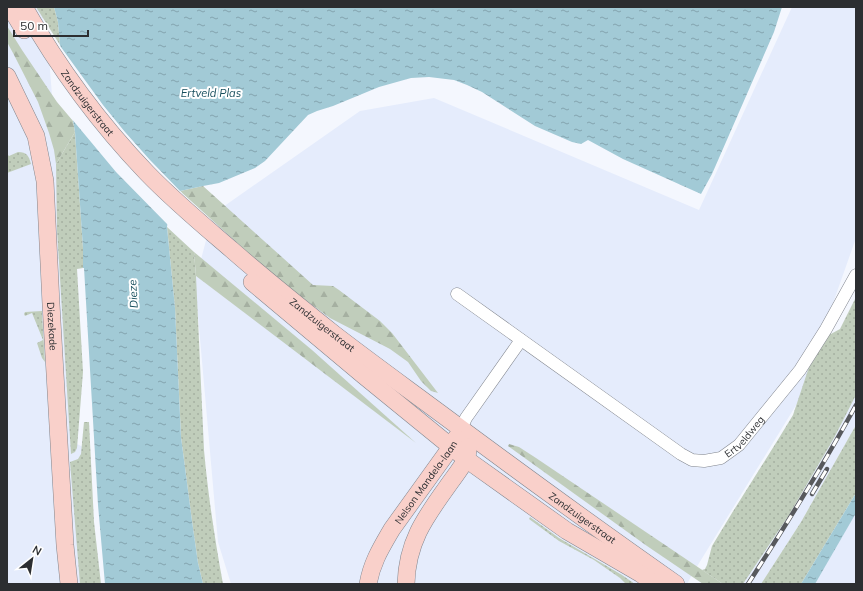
<svg xmlns="http://www.w3.org/2000/svg" width="863" height="591" viewBox="0 0 863 591" font-family="Mulish,sans-serif">
<defs>
<pattern id="grass-dots" width="8" height="8" patternUnits="userSpaceOnUse"><rect width="8" height="8" fill="#c0cdbb"/><path d="M2 2h.1M6 6h.1" fill="none" stroke="#a5b0a1" stroke-width="1.8" stroke-linecap="round"/></pattern>
<pattern id="forest-firs" width="22" height="20" patternUnits="userSpaceOnUse"><rect width="22" height="20" fill="#c0cdbb"/><path d="M5 1l3.5 6h-7zM16 11l3.5 6h-7z" fill="#a5b0a1"/></pattern>
<pattern id="water-ripples" width="26" height="14" patternUnits="userSpaceOnUse"><rect width="26" height="14" fill="#a2cad6"/><path d="M2 4q2-2 4 0t4 0M15 11q2-2 4 0t4 0" fill="none" stroke="#84a4ae"/></pattern>
</defs>
<rect width="100%" height="100%" fill="#f4f7fe"/>
<g fill="#e5ecfc">
<polygon points="7,7 39,7 47,31 68,302 75,443 85,448 95,584 7,584"/>
<polygon points="792,7 856,7 856,238 798,402 693,573 687,584 231,584 218,542 195,282 213,214 360,111 434,98 699,210"/>
<polygon points="856,395 856,425 801,522 761,584 743,584 789,515 834,438"/>
<polygon points="856,504 856,584 809,584"/>
</g>
<g fill="url(#grass-dots)">
<polygon points="36,7 54,7 58,22 60,45"/>
<polygon points="75,132 83,248 83,268 77,269 83,372 77,448 75,452 71,454 57,230 56,164"/>
<path d="M18 152C27 152 29 156 31 164L7 173V154L9 156Z"/>
<path d="M167 227 194 252 196 276 204 450C208 495 215 540 223 584H203L198 563 192 521 181 437 175 308Z"/>
<polygon points="856,297 856,395 834,438 789,515 743,584 723,584 702,570 705,569 707,565 712,546 732,513 779,438 793,415 809,367 829,335 840,329"/>
<polygon points="42,311 42,313 45,362 42,358 37,343 43,340 32,313 25,316 24,314 25,312"/>
<polygon points="84,422 89,422 94,522 101,584 80,584 70,462 78,459 81,454"/>
<polygon points="856,425 856,493 801,584 761,584 801,522"/>
<polygon points="530,517 559,538 622,575 635,584 626,584 620,578 594,560 559,541 529,519"/>
</g>
<g fill="url(#forest-firs)">
<polygon points="7,26 22,50 57,102 73,121 75,132 56,164 54,150 49,133 38,102 13,53 7,42"/>
<polygon points="203,186 313,285 333,286 339,290 380,321 392,333 438,393 431,391 421,381 408,362 390,349 330,318 278,280 180,191"/>
<polygon points="194,252 312,350 416,443 196,276"/>
<polygon points="509,444 519,447 536,458 723,584 703,584 647,546 508,446"/>
</g>
<g fill="url(#water-ripples)">
<polygon points="54,7 782,7 774,32 712,174 701,194 623,159 588,140 581,144 572,142 535,126 482,92 467,85 454,80 429,77 411,78 379,87 333,106 317,111 308,115 265,161 255,168 219,183 203,186 180,191 171,200 167,227 175,308 181,437 192,521 198,563 203,584 105,584 98,505 84,268 83,268 83,248 75,132 60,45 58,22"/>
<polygon points="856,493 856,513 815,584 801,584"/>
</g>
<polygon fill="#f4f7fe" points="58,43 103,105 125,132 150,160 182,193 172,201 169,226 116,172 71,118"/>
<g fill="none" stroke-linecap="round" stroke-linejoin="round">
<defs>
<g id="street">
<path id="s1" d="M457 294 681 454 692 460 704 461 721 458 739 445 800 370 826 329 856 275"/>
<polyline points="461,429 466,418 521,340"/>
</g>
<g id="secondary">
<polyline points="10,7 24,30"/>
<path id="s2" d="M24 7C58 67 99 123 147 173 174 201 203 225 232 250 265 279 300 307 334 334 369 361 405 387 440 413 518 471 596 528 676 584"/>
<path id="s3" d="M7 76 36 136 45 181 51 304 60 460 65 545 69 584"/>
<polyline points="252,282 363,375 466,459 567,531 641,574 655,584"/>
<path id="s4" d="M368 584C372 562 381 548 392 529L451 447 456 438"/>
<path d="M406 584C407 543 424 519 447 487 453 478 461 469 466 459 468 456 468 451 468 447"/>
</g>
</defs>
<use href="#street" stroke="#82868e" stroke-width="13"/>
<use href="#secondary" stroke="#82868e" stroke-width="18"/>
<use href="#street" stroke="#fff" stroke-width="12"/>
<use href="#secondary" stroke="#f9d0ca" stroke-width="17"/>
<defs>
<g id="rail">
<polyline points="812,494 827,469"/>
<path d="M748 584C786 525 823 466 856 405"/>
</g>
</defs>
<use href="#rail" stroke="#57595d" stroke-width="4.5"/>
<use href="#rail" stroke="#fff" stroke-width="3" stroke-dasharray="9" stroke-linecap="butt"/>
</g>
<g text-anchor="middle" dominant-baseline="central" stroke-width="4" stroke-linejoin="round" paint-order="stroke">
<g font-size="10" fill="#2c2e31" stroke="#fff">
<text stroke="none"><textPath href="#s2" startOffset="115">Zandzuigerstraat</textPath></text>
<text stroke="none"><textPath href="#s2" startOffset="439">Zandzuigerstraat</textPath></text>
<text stroke="none"><textPath href="#s3" startOffset="258">Diezekade</textPath></text>
<text stroke="none"><textPath href="#s1" startOffset="349">Ertveldweg</textPath></text>
<text stroke="none"><textPath href="#s4" startOffset="118">Nelson Mandela-laan</textPath></text>
<text stroke="none"><textPath href="#s2" startOffset="763">Zandzuigerstraat</textPath></text>
</g>
<g font-size="11" font-style="italic" fill="#184f5d" stroke="#fff">
<text x="211" y="93">Ertveld Plas</text>
<text transform="translate(133 294) rotate(-93)">Dieze</text>
</g>
</g>
<rect width="863" height="591" fill="none" stroke="#2c2e31" stroke-width="16"/>
<g transform="translate(32 559) rotate(30)" stroke="#ffffff" stroke-width="3" paint-order="stroke">
<path d="M0-3L7 15L0 10L-7 15Z" fill="#2c2e31"/>
<text y="-6" font-size="11" font-weight="bold" text-anchor="middle" fill="#2c2e31">N</text>
</g>
<path d="M14 30v6h74v-6" fill="none" stroke="#2c2e31" stroke-width="2"/>
<text x="20" y="30" font-size="12" fill="#2c2e31" stroke="#ffffff" stroke-width="3" paint-order="stroke">50 m</text>
</svg>
